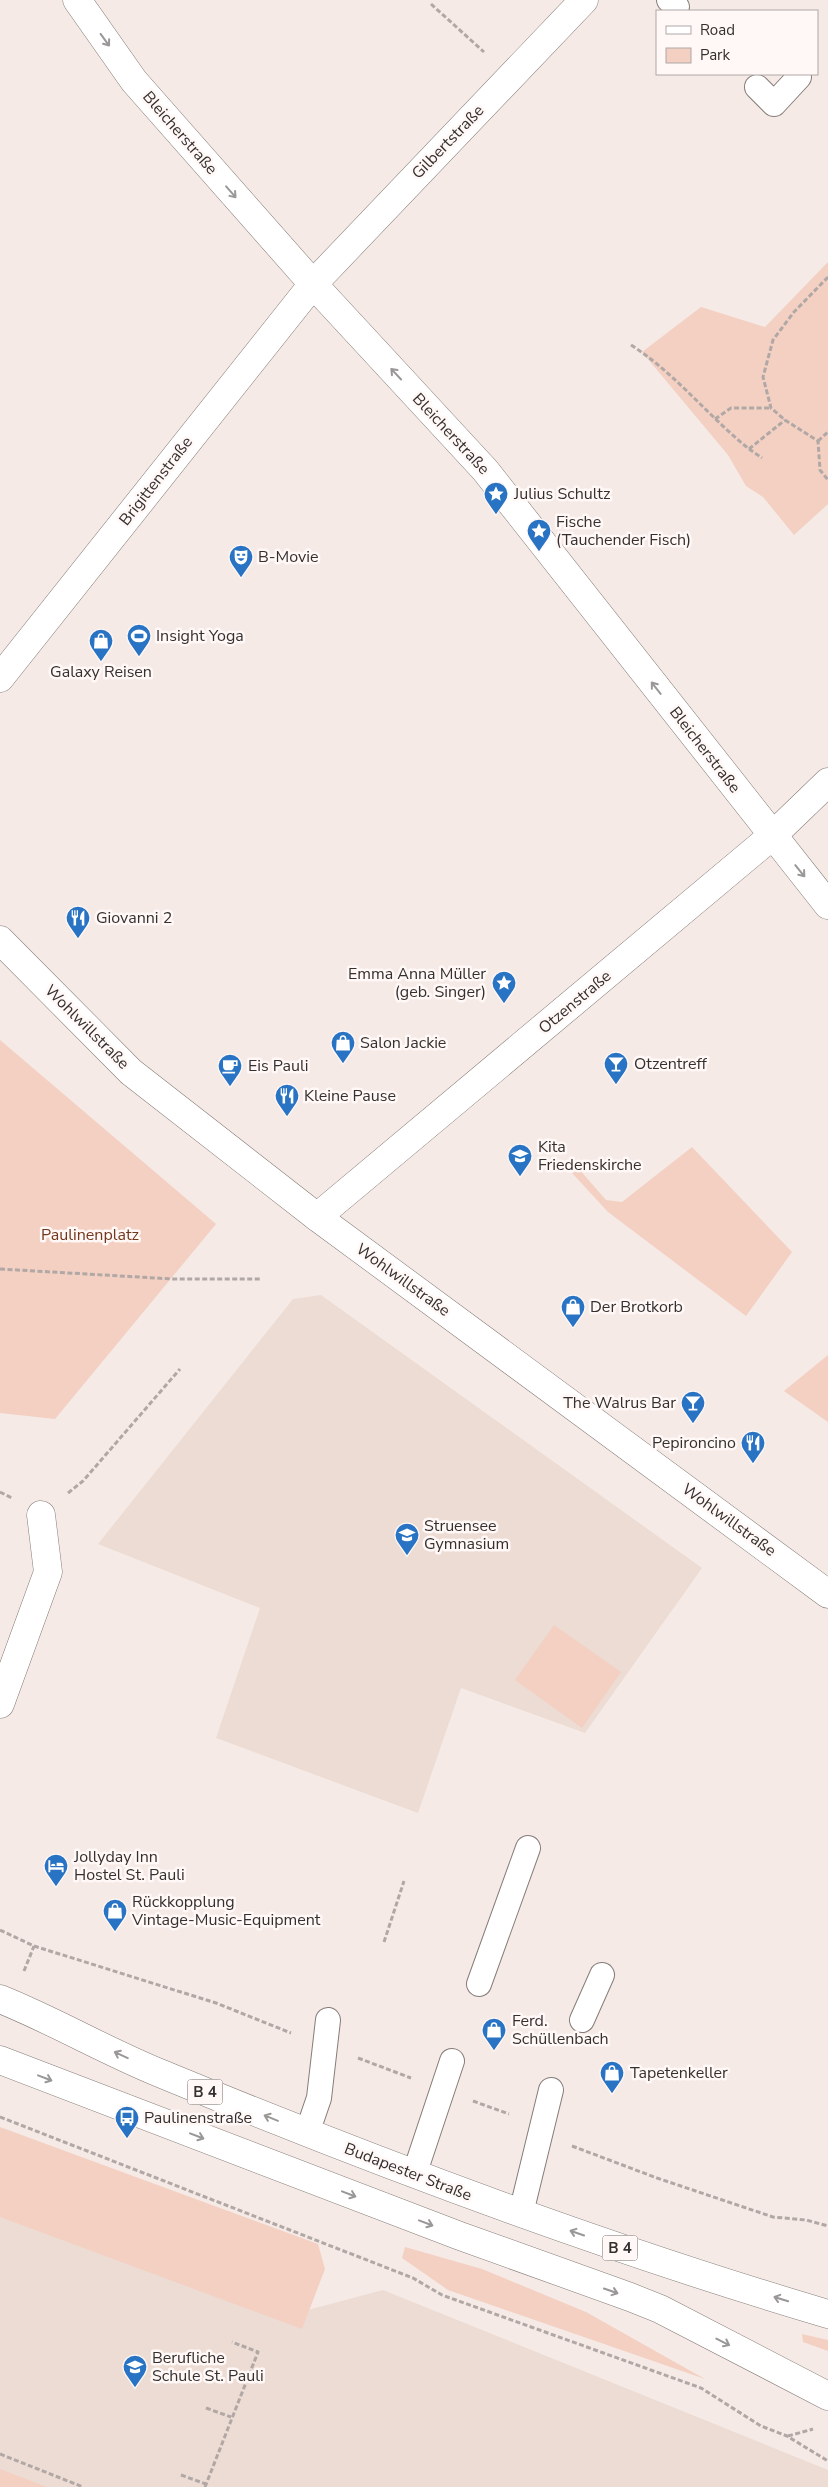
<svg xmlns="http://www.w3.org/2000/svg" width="828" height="2487" viewBox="0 0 828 2487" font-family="'Nunito Sans',sans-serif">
<rect width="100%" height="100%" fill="#f5eae6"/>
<g fill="#eddcd4">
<polygon points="321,1295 702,1568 585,1733 461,1688 418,1813 216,1738 260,1608 98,1544 293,1299"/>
<polygon points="0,2195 304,2311 383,2290 828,2470 828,2487 0,2487"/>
</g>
<g fill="#f3d0c2">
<polygon points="828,262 828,504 794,535 763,497 746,486 728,455 642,352 701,307 765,327"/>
<polygon points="0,1040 216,1224 55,1419 0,1413"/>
<polygon points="692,1147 792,1252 746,1316 608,1212 572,1173 578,1168 606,1200 622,1202"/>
<polygon points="828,1355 828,1422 784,1391"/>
<polygon points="554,1625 621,1672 582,1728 515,1680"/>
<polygon points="0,2127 318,2244 325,2269 302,2329 0,2217"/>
<polygon points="405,2247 482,2269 586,2312 705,2379 448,2290 402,2258"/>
<polygon points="802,2334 828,2340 828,2351 803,2342"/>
<polygon points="0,2469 47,2487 0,2487"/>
</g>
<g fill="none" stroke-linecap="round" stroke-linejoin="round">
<defs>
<g id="service">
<polyline points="669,0 677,7"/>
<polyline points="757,87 774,104 799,77"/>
<polyline points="479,1984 528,1848"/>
<polyline points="582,2020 602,1975"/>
<polyline points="307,2133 319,2098 328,2020"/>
<polyline points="414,2175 452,2061"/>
<polyline points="521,2213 551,2090"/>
</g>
<g id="minor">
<polyline points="77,0 134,81 313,284 485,470 828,905"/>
<polyline points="0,678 313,284 584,0"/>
<polyline points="0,940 131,1072 317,1217 828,1594"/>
<polyline points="317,1217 772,836 828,782"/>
<polyline points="0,1704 48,1572 41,1515"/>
</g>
<g id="primary">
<path d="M0 1999C55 2021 107 2052 162 2074 380 2164 601 2247 828 2314"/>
<polyline points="0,2060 460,2236 630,2297 660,2309 828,2396"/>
</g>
</defs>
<use href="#service" stroke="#857c78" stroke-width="26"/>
<use href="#minor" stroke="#857c78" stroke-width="29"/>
<use href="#primary" stroke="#857c78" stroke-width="29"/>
<g stroke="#b1a8a5" stroke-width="3" stroke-dasharray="5 2.5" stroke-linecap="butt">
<polyline points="431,4 484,52"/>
<polyline points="828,277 794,312 773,340 763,377 771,408 785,420 818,441 820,470 828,480"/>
<path d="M631 345C675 373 708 416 749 449L785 420"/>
<polyline points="715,419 731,408 771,408"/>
<polyline points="818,441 828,432"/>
<polyline points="749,449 762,458"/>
<polyline points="0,1269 173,1279 262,1279"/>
<polyline points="0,1492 12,1498"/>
<polyline points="68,1493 83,1481 180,1369"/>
<polyline points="0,1930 34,1946 216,2003 291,2033"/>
<polyline points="384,1942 404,1881"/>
<polyline points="24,1971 34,1946"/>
<polyline points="358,2058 411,2078"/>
<polyline points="473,2101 509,2114"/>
<polyline points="0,2117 413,2278 442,2295 701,2388 761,2426 787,2436 828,2461"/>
<polyline points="572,2146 657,2178 773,2217 806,2220 828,2226"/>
<polyline points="206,2408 231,2417"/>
<polyline points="788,2436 813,2429"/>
<polyline points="0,2454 83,2487"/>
<polyline points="181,2475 206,2484"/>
<polyline points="205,2487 258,2352 232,2342"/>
</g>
<use href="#service" stroke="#fff" stroke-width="24"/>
<use href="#minor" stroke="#fff" stroke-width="28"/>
<use href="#primary" stroke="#fff" stroke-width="28"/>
</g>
<defs><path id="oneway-shaft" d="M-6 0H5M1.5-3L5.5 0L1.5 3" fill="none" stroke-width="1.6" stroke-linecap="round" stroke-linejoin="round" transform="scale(1.25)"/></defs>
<g stroke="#9a9897">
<use href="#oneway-shaft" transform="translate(105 40) rotate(54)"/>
<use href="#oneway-shaft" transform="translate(231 192) rotate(49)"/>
<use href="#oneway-shaft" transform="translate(396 374) rotate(-133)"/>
<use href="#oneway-shaft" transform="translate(656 688) rotate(-128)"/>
<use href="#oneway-shaft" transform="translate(800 871) rotate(51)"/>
<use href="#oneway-shaft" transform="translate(121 2055) rotate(-155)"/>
<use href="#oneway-shaft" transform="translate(45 2078) rotate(21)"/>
<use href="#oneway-shaft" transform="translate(271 2118) rotate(-158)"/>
<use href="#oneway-shaft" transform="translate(197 2136) rotate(21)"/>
<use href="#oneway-shaft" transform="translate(349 2194) rotate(21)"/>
<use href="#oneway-shaft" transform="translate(426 2223) rotate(21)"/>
<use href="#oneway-shaft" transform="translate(577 2233) rotate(-161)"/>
<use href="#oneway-shaft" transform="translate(611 2291) rotate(19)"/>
<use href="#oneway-shaft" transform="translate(781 2299) rotate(-163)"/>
<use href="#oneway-shaft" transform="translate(723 2342) rotate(27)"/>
</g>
<defs>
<symbol id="sight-pin" viewBox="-11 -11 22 30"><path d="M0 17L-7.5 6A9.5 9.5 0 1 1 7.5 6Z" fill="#2873c3" stroke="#fff8f6"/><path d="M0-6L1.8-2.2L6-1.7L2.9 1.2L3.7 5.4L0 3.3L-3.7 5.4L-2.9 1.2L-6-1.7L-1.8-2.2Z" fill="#fff"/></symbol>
<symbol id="theatre-pin" viewBox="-11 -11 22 30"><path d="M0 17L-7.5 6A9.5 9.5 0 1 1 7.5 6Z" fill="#2873c3" stroke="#fff8f6"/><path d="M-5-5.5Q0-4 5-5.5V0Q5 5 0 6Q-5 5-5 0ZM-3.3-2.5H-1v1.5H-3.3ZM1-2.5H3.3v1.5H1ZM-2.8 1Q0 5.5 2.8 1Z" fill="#fff"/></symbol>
<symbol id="stadium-pin" viewBox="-11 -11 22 30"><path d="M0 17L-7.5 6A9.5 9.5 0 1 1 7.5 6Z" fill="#2873c3" stroke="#fff8f6"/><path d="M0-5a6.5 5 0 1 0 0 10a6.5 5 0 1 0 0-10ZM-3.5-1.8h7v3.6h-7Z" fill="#fff"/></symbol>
<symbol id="shop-pin" viewBox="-11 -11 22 30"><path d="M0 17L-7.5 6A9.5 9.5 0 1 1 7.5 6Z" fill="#2873c3" stroke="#fff8f6"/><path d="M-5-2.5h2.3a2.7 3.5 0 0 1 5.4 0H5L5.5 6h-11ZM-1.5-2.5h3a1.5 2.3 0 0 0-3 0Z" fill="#fff"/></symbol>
<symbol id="restaurant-pin" viewBox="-11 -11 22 30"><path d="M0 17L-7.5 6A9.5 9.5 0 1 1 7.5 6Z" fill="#2873c3" stroke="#fff8f6"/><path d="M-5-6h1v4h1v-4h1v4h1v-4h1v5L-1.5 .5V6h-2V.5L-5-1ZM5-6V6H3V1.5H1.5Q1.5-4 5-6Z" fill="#fff"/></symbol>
<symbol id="bar-pin" viewBox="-11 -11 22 30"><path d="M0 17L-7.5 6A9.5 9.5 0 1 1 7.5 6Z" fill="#2873c3" stroke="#fff8f6"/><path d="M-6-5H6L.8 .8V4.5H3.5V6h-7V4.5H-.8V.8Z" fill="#fff"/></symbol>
<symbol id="cafe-pin" viewBox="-11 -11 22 30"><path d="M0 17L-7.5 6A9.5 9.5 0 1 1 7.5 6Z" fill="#2873c3" stroke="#fff8f6"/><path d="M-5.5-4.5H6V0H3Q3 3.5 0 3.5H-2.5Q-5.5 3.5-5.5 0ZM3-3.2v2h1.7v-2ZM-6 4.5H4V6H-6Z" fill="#fff"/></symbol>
<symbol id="school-pin" viewBox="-11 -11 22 30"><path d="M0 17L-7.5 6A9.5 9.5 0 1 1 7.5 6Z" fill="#2873c3" stroke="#fff8f6"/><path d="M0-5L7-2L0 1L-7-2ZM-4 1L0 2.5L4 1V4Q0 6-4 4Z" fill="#fff"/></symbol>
<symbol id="hotel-pin" viewBox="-11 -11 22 30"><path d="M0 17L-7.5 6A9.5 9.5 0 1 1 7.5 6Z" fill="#2873c3" stroke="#fff8f6"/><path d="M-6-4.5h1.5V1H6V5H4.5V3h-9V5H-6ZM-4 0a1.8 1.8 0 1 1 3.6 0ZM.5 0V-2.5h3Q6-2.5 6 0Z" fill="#fff"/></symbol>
<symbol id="bus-pin" viewBox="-11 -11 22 30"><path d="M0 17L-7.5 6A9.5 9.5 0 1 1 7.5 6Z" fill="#2873c3" stroke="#fff8f6"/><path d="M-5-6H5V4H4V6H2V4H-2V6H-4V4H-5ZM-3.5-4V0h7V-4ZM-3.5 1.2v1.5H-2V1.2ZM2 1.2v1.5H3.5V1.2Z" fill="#fff"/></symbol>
</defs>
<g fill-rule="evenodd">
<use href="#sight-pin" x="482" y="480" width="28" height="38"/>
<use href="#sight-pin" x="525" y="517" width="28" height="38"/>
<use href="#theatre-pin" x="227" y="543" width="28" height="38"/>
<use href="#stadium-pin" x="125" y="622" width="28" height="38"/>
<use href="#shop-pin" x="87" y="627" width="28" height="38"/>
<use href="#restaurant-pin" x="64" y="904" width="28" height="38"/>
<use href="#sight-pin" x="490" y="969" width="28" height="38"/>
<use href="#shop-pin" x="329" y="1029" width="28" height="38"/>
<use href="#bar-pin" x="602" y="1050" width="28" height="38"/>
<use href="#cafe-pin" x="216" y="1052" width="28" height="38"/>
<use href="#restaurant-pin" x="273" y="1082" width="28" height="38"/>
<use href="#school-pin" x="506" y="1142" width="28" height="38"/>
<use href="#shop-pin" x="559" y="1293" width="28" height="38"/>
<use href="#bar-pin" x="679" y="1389" width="28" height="38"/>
<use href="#restaurant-pin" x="739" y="1429" width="28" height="38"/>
<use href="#school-pin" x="393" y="1521" width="28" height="38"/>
<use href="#hotel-pin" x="42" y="1852" width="28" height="38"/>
<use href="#shop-pin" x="101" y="1897" width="28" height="38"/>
<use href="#shop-pin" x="480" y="2016" width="28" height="38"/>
<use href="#shop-pin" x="598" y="2059" width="28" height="38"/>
<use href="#bus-pin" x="113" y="2104" width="28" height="38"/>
<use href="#school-pin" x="121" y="2353" width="28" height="38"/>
</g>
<g text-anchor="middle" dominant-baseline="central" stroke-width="5" stroke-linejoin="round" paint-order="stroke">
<g fill="#fff8f6" stroke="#716c6b" stroke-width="1">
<rect x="187.5" y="2079.5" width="35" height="25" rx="4"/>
<rect x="602.5" y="2235.5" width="35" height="25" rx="4"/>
</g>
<g font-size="15" font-weight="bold" fill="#34302f">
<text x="205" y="2092">B 4</text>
<text x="620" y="2248">B 4</text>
</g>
<g font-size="16" fill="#34302f" stroke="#fff8f6">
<text transform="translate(180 133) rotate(49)">Bleicherstraße</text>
<text transform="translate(448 142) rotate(-46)">Gilbertstraße</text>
<text transform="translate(451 434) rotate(47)">Bleicherstraße</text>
<text transform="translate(156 481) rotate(-52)">Brigittenstraße</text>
<text transform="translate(705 750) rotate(52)">Bleicherstraße</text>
<text transform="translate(575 1002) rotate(-40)">Otzenstraße</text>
<text transform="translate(87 1027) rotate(45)">Wohlwillstraße</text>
<text transform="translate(403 1280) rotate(36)">Wohlwillstraße</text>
<text transform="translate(729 1520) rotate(36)">Wohlwillstraße</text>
<text transform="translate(408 2172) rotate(21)">Budapester Straße</text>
</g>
<g font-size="16" fill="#34302f" stroke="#fff8f6" text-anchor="start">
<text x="514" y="494">Julius Schultz</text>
<text x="556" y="522">Fische<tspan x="556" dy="18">(Tauchender Fisch)</tspan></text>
<text x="258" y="557">B-Movie</text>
<text x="156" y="636">Insight Yoga</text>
<text x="101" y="672" text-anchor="middle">Galaxy Reisen</text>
<text x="96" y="918">Giovanni 2</text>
<text x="486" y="974" text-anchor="end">Emma Anna Müller<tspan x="486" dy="18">(geb. Singer)</tspan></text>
<text x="360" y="1043">Salon Jackie</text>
<text x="634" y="1064">Otzentreff</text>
<text x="248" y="1066">Eis Pauli</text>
<text x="304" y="1096">Kleine Pause</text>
<text x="538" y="1147">Kita<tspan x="538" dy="18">Friedenskirche</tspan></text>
<text x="590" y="1307">Der Brotkorb</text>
<text x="676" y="1403" text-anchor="end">The Walrus Bar</text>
<text x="736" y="1443" text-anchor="end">Pepironcino</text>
<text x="424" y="1526">Struensee<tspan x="424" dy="18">Gymnasium</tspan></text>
<text x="74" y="1857">Jollyday Inn<tspan x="74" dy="18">Hostel St. Pauli</tspan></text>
<text x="132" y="1902">Rückkopplung<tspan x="132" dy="18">Vintage-Music-Equipment</tspan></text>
<text x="512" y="2021">Ferd.<tspan x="512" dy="18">Schüllenbach</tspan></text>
<text x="630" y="2073">Tapetenkeller</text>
<text x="144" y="2118">Paulinenstraße</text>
<text x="152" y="2358">Berufliche<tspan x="152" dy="18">Schule St. Pauli</tspan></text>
</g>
<g font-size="16" fill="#71361b" stroke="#fff8f6">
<text x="90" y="1235">Paulinenplatz</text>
</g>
</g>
<rect x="656" y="10" width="162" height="65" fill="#fff8f6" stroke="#aea8a6"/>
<rect x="666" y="26" width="25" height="8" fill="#ffffff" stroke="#aea8a6"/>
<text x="700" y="35" font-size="15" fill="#34302f">Road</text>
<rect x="666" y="48" width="25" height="15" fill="#f3d0c2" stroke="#aea8a6"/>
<text x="700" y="60" font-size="15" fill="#34302f">Park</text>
</svg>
